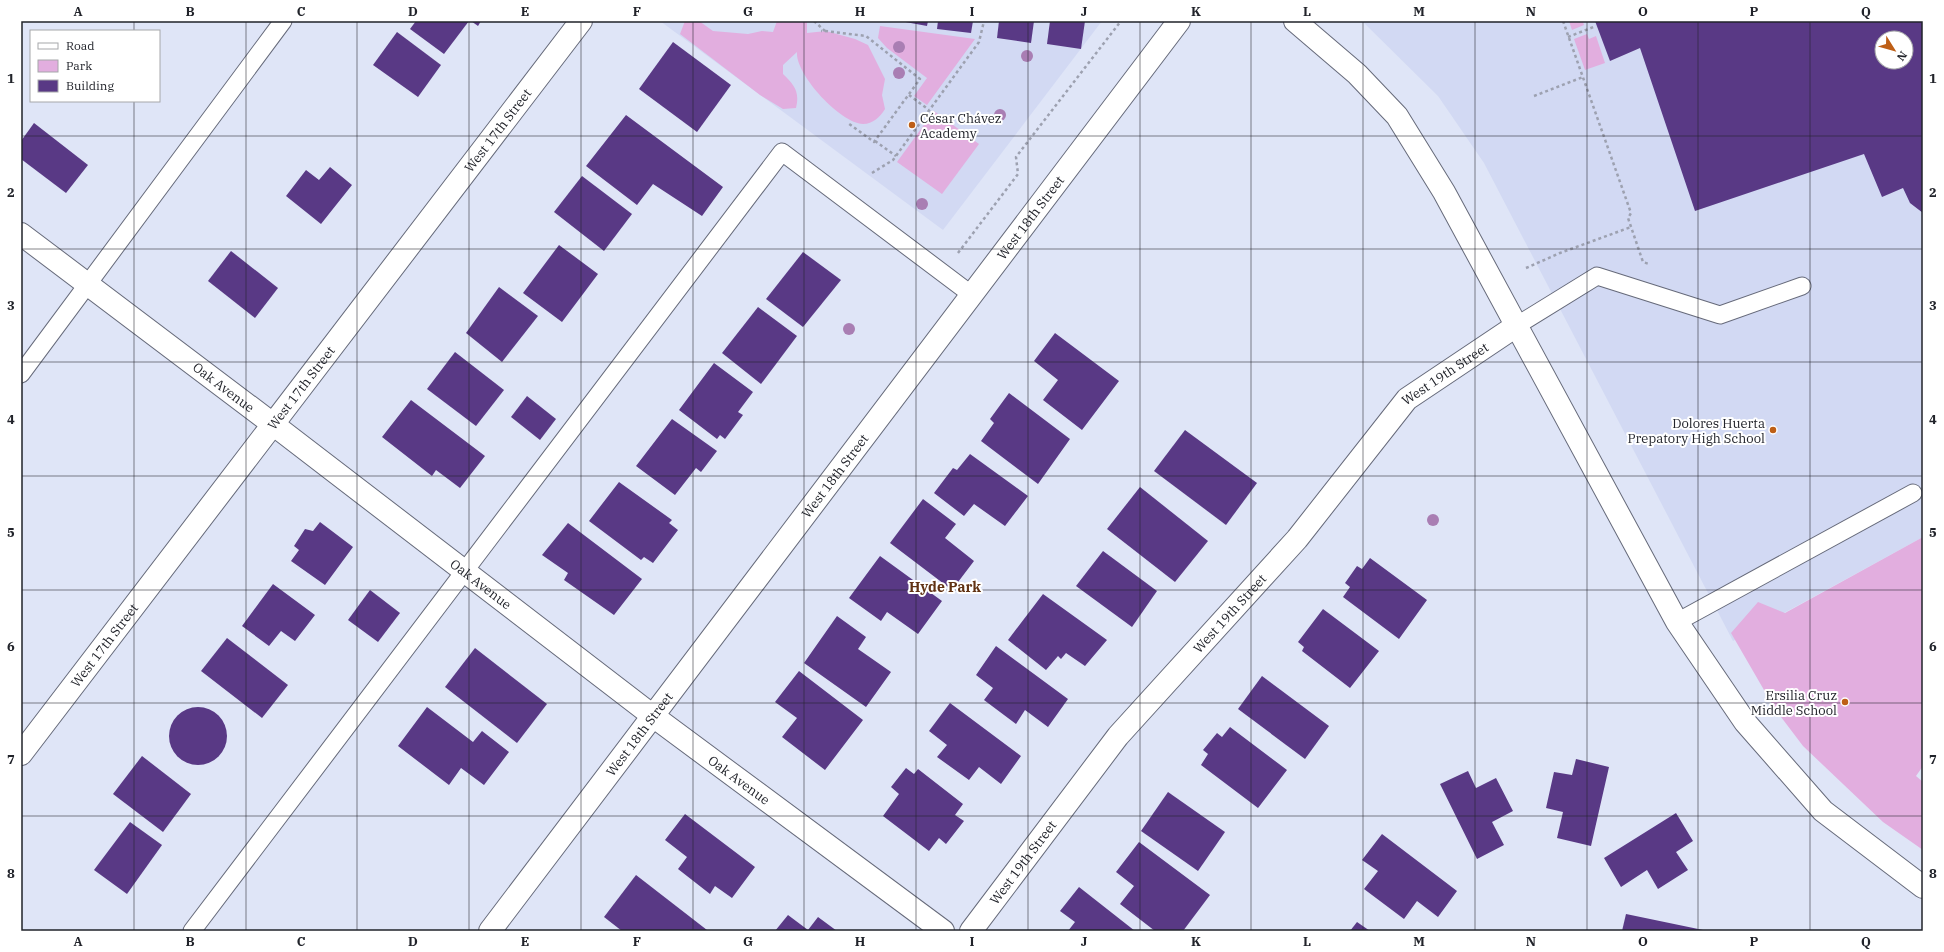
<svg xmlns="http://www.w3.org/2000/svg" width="1944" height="952" viewBox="0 0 1944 952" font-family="'IBM Plex Serif',serif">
<rect width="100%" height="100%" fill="#dfe5f7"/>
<g fill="#d2d9f3" fill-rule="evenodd">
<polygon points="660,21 1102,21 943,230"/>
<path d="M1362 21H1923V537L1733 641 1484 163 1438 96ZM1882 38H1906V62H1882Z"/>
</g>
<g fill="#e2aedf">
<path d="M685 21H699L713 31 748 34 762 31 773 32 777 21H807V33L826 31 855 39 868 45 885 79 882 95 885 109C880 117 873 124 863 124 840 123 795 74 797 52L783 65V74C794 85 800 91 796 108L783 109 760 95 680 34Z"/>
<polygon points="1569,21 1585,21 1583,22 1584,25 1572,30"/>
<polygon points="880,26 975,39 927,105 914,96 927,78 887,48 878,38"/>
<polygon points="1587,34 1589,39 1596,36 1605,63 1585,70 1574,39"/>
<polygon points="934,111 979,144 942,194 897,162"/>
<polygon points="1923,537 1923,766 1916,776 1923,782 1923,850 1883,822 1803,746 1775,709 1731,633 1758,602 1785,613"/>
</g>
<g fill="#593985" fill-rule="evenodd">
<polygon points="416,21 469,21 444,54 410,29"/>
<polygon points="471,21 481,21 478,26"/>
<polygon points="900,21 928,21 927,26"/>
<polygon points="938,21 973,21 971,33 937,29"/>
<polygon points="999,21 1034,21 1031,43 997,38"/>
<polygon points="1050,21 1085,21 1081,49 1047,44"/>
<path d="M1595 21H1923V213L1910 203 1903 188 1882 197 1864 154 1695 211 1640 48 1610 61ZM1882 38H1906V62H1882Z"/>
<polygon points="397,32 441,65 418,97 373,65"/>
<polygon points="673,42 731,85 697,132 639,89"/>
<polygon points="626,115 723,187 702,216 653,184 637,205 586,166"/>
<polygon points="34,123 88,165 66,193 21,159 21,141"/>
<polygon points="330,167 352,185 321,224 286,196 306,170 319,180"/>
<polygon points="582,176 632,214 604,251 554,212"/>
<polygon points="559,245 598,274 562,322 523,293"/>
<polygon points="231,251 278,288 255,318 208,281"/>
<polygon points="803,252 841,280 803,327 766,299"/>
<polygon points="499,287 538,316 502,362 466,333"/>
<polygon points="758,307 797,336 761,384 722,353"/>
<polygon points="1055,333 1119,381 1082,430 1043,400 1058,380 1034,361"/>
<polygon points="455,352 504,390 476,426 427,389"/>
<polygon points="714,363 753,392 738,412 743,415 725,439 720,435 717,439 679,410"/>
<polygon points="1009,393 1070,439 1038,484 981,441 994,423 990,419"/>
<polygon points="527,396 556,419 540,440 511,417"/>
<polygon points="411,400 485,456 460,488 436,470 432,476 382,437"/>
<polygon points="672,419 717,451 701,472 696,468 675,495 636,466"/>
<polygon points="1185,430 1257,483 1226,525 1154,471"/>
<polygon points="970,454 1028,496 1005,526 974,504 964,516 934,493 953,468 957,470"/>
<polygon points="619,482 672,520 669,523 678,530 653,563 644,557 641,560 589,521"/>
<polygon points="1140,487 1208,541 1175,582 1107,529"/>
<polygon points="923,499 956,524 945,538 974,561 952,590 890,543"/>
<polygon points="320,522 353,547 325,585 291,561 299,550 294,546 305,529 313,531"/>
<polygon points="568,523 642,579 614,615 564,580 568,573 542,555"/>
<polygon points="1103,551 1157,591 1132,627 1076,586"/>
<polygon points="880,556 942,601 918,634 887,612 881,621 849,598"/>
<polygon points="1370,558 1427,600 1399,639 1343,597 1350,587 1345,583 1357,566 1362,569"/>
<polygon points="273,584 315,615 295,641 281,631 269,646 242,626"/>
<polygon points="370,590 400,613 378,642 348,620"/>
<polygon points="1043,594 1107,640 1085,666 1066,653 1061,659 1058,656 1046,670 1008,640"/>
<polygon points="1323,609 1379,651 1350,688 1302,651 1304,647 1298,642"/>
<polygon points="837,616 866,637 858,649 891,672 866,707 804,663"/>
<polygon points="227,638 288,685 262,718 201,671"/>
<polygon points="996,646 1068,699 1048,727 1025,710 1016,724 984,700 993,688 976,675"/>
<polygon points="475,648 547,704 517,743 445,687"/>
<polygon points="799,671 863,720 825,770 782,737 797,718 775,702"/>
<polygon points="1262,676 1329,726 1305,759 1238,709"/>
<polygon points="950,703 1021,756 1001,784 979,767 969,780 937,757 947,745 929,731"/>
<circle cx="198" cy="736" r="29"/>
<polygon points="427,707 473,742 482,731 509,752 484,785 461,768 449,785 398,746"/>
<polygon points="1230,727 1287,770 1258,808 1201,765 1208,754 1203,750 1217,733 1222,737"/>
<polygon points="142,756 191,794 163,832 113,794"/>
<polygon points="1576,759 1609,767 1591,846 1557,838 1563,812 1546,808 1554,772 1572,775"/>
<polygon points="906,768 914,774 918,769 963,804 955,815 964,821 946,844 939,838 929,851 883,816 899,794 891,787"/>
<polygon points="1468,771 1476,788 1496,778 1513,811 1492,822 1504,845 1477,859 1440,784"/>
<polygon points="1168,792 1225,832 1198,871 1141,831"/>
<polygon points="1676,813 1693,841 1676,852 1688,870 1658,889 1647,870 1621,887 1604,858"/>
<polygon points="685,814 755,867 732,898 715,886 710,894 678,869 687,857 665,840"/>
<polygon points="130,822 162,845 127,894 94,870"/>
<polygon points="1382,834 1457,891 1438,917 1417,901 1404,919 1364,889 1378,871 1362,860"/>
<polygon points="1139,842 1210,895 1183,931 1155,931 1120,904 1134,886 1116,872"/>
<polygon points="636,875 707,930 706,931 622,931 604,917"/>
<polygon points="1079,887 1135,931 1068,931 1075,922 1060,911"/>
<polygon points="1626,914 1703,930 1703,931 1622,931"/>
<polygon points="788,915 808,930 818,917 837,931 775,931"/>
<polygon points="1357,922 1370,931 1350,931"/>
</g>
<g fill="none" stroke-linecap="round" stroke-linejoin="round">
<defs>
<g id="lane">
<polyline points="1516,326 1597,276 1720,315 1802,286"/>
<polyline points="21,374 283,21"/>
<polyline points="1677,622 1913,493"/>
<polyline points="192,931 782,152 972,295"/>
</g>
<g id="street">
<polyline points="1295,21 1357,74 1397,116 1444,192 1677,622 1745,722 1823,811 1923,887"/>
<path id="s1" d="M21 234 274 425 653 716 943 931"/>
<path id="s2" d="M21 754 581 21"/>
<path id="s3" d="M971 931 1118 736 1297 539 1407 399 1516 326"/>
</g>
<g id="secondary">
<path id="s4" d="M490 931 1179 21"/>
</g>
</defs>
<use href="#lane" stroke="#666a7a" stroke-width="19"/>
<use href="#street" stroke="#666a7a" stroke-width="24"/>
<use href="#secondary" stroke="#666a7a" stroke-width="24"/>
<g stroke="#9da1b0" stroke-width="2.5" stroke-dasharray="3 3" stroke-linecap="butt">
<polyline points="814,21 825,31 821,31"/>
<polyline points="1563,21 1631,213 1628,218 1643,262 1649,264"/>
<polyline points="825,31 866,36 920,79 874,142 848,123"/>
<polyline points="1568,37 1596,26"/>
<polyline points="909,95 929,110"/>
<polyline points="1534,96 1583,77"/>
<polyline points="875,141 896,156"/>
<polyline points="872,173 893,160 979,42 984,21"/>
<polyline points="958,253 1018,174 1016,157 1121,21"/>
<polyline points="1526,268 1560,253 1631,227"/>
</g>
<use href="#lane" stroke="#fff" stroke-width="17"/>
<use href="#street" stroke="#fff" stroke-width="22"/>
<use href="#secondary" stroke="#fff" stroke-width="22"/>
</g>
<g fill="#a97eb3">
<circle cx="899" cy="47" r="6"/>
<circle cx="1027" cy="56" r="6"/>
<circle cx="899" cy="73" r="6"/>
<circle cx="1000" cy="115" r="6"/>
<circle cx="922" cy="204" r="6"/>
<circle cx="849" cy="329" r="6"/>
<circle cx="1433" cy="520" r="6"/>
</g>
<path fill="none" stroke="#21232a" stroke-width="1" stroke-opacity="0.55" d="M134 21V31M246 21V931M357 21V931M469 21V931M581 21V931M693 21V931M804 21V931M916 21V931M1028 21V931M1140 21V931M1251 21V931M1363 21V931M1475 21V931M1587 21V931M1698 21V931M1810 21V931M134 101V931M21 136H1923M21 249H1923M21 362H1923M21 476H1923M21 590H1923M21 703H1923M21 816H1923"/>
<g fill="#be5f16" stroke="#fff" stroke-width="1.5">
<circle cx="912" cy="125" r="4"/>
<circle cx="1773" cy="430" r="4"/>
<circle cx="1845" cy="702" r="4"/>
</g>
<g text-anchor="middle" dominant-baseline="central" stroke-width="4" stroke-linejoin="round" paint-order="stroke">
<g font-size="13" fill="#21232a" stroke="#fff" text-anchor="end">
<text x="920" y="118" text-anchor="start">César Chávez<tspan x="920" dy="15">Academy</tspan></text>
<text x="1765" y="423">Dolores Huerta<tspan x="1765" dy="15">Prepatory High School</tspan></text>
<text x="1837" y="695">Ersilia Cruz<tspan x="1837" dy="15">Middle School</tspan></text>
</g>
<g font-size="13" fill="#21232a" stroke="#fff">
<text stroke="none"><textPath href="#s2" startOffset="785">West 17th Street</textPath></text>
<text stroke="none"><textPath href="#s4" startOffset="895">West 18th Street</textPath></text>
<text stroke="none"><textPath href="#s3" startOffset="734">West 19th Street</textPath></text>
<text stroke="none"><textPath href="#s1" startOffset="254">Oak Avenue</textPath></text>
<text stroke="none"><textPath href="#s2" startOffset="461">West 17th Street</textPath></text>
<text stroke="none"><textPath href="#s4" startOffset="571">West 18th Street</textPath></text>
<text stroke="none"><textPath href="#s1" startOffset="578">Oak Avenue</textPath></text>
<text stroke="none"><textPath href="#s3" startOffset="410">West 19th Street</textPath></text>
<text stroke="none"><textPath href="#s2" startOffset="137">West 17th Street</textPath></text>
<text stroke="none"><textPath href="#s4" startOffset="247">West 18th Street</textPath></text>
<text stroke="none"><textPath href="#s1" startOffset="902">Oak Avenue</textPath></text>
<text stroke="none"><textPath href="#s3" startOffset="86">West 19th Street</textPath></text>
</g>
<g font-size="14" font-weight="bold" fill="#613213" stroke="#fff">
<text x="945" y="587">Hyde Park</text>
</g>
</g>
<rect width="1944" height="952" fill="none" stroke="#ffffff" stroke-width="44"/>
<rect x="30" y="30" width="130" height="72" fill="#ffffff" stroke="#a6a7aa"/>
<rect x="38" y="43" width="20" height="6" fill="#ffffff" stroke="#a6a7aa"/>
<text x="66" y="50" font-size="12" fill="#21232a">Road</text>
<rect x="38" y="60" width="20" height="12" fill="#e2aedf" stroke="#a6a7aa"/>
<text x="66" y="70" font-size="12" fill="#21232a">Park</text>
<rect x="38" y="80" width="20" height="12" fill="#593985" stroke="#a6a7aa"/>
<text x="66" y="90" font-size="12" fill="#21232a">Building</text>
<g transform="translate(1894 50) rotate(127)"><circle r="19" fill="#ffffff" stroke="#a6a7aa"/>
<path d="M0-3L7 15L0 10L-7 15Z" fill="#be5f16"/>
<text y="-6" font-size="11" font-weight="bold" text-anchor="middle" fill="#21232a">N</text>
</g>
<rect x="22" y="22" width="1900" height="908" fill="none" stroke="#21232a" stroke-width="1.5"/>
<g font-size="13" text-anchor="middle" font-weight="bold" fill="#21232a">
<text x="78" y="16">A</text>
<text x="190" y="16">B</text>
<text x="301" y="16">C</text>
<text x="413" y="16">D</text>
<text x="525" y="16">E</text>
<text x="637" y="16">F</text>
<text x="748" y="16">G</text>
<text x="860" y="16">H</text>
<text x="972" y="16">I</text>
<text x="1084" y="16">J</text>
<text x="1196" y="16">K</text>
<text x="1307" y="16">L</text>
<text x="1419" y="16">M</text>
<text x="1531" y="16">N</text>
<text x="1643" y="16">O</text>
<text x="1754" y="16">P</text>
<text x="1866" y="16">Q</text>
<text x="11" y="83">1</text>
<text x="1933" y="83">1</text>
<text x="11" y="197">2</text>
<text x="1933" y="197">2</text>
<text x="11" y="310">3</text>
<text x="1933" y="310">3</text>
<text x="11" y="424">4</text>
<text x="1933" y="424">4</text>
<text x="11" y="537">5</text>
<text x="1933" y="537">5</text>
<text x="11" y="651">6</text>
<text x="1933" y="651">6</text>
<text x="11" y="764">7</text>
<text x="1933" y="764">7</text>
<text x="11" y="878">8</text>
<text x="1933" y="878">8</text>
<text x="78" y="946">A</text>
<text x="190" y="946">B</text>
<text x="301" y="946">C</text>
<text x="413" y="946">D</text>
<text x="525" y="946">E</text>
<text x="637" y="946">F</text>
<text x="748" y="946">G</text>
<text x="860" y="946">H</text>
<text x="972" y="946">I</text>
<text x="1084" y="946">J</text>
<text x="1196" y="946">K</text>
<text x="1307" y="946">L</text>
<text x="1419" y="946">M</text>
<text x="1531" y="946">N</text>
<text x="1643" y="946">O</text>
<text x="1754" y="946">P</text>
<text x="1866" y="946">Q</text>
</g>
</svg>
